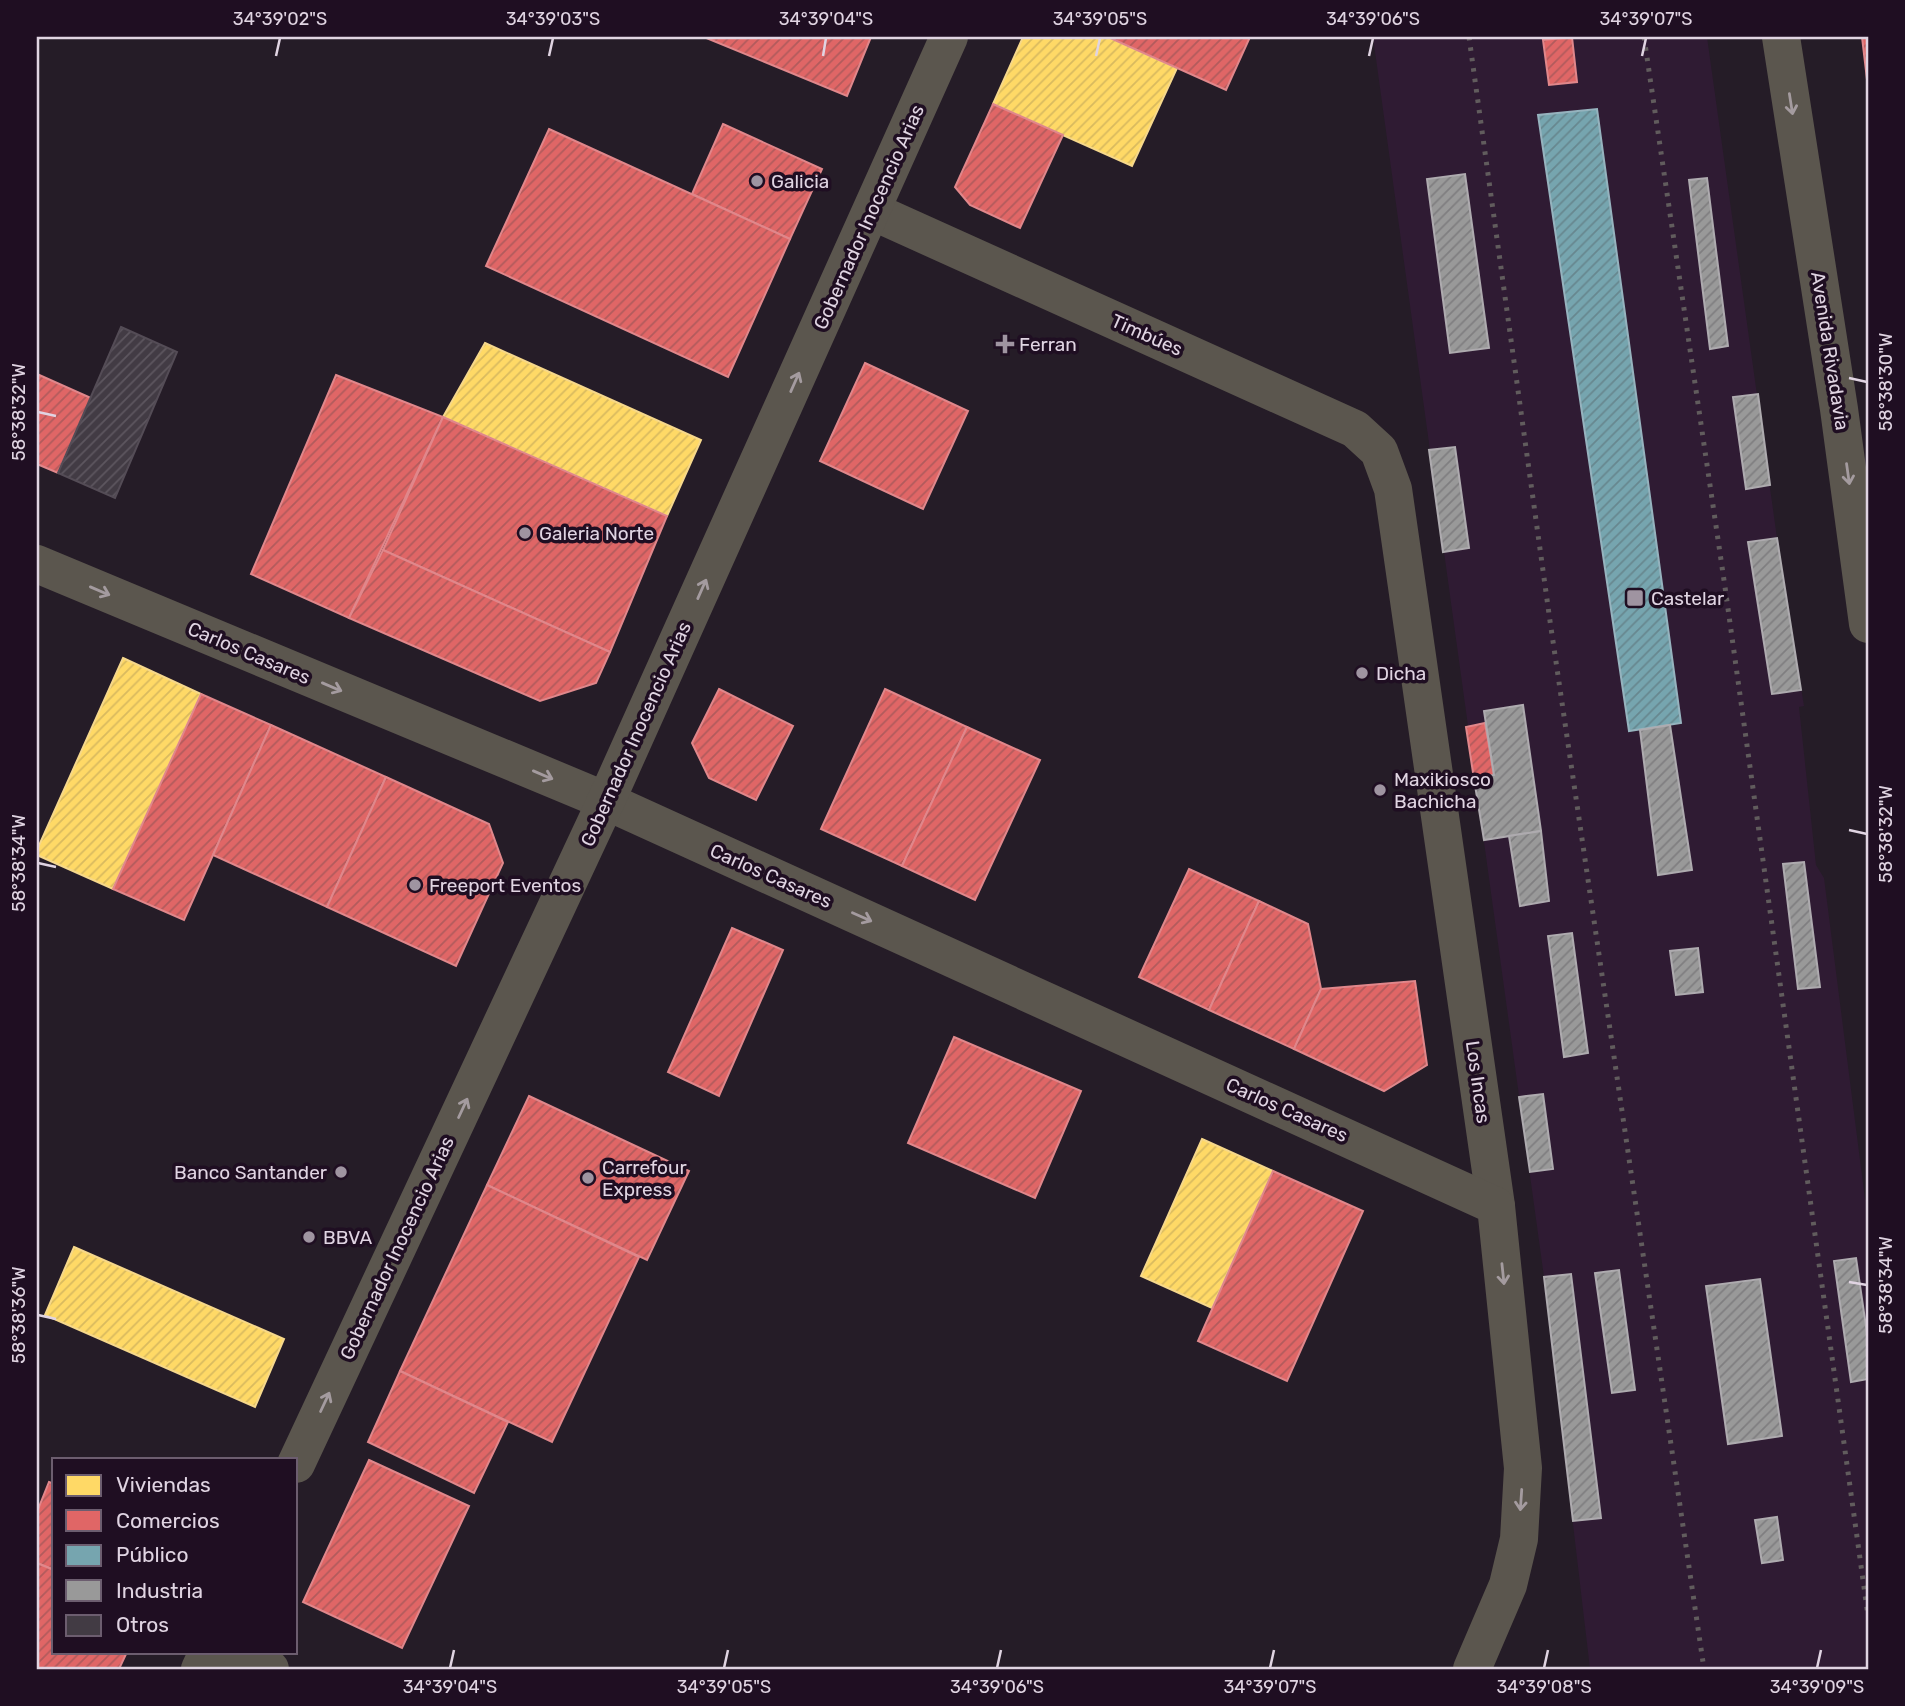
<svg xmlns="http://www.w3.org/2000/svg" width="1905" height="1706" viewBox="0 0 1905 1706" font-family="Rubik,sans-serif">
<defs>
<pattern id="homes-hatch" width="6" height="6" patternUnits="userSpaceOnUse" patternTransform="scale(1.75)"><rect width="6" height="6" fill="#ffd966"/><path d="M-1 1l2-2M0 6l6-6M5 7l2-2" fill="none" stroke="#d9ba5f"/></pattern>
<pattern id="shops-hatch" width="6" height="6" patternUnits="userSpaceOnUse" patternTransform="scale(1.75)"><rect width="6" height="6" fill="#e06666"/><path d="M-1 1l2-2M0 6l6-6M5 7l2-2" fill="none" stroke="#b15b5c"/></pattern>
<pattern id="public-hatch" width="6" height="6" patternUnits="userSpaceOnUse" patternTransform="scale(1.75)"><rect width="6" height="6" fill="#76a5af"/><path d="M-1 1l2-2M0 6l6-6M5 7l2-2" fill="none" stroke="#67878f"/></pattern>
<pattern id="industry-hatch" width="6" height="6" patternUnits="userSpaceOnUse" patternTransform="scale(1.75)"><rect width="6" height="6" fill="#999"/><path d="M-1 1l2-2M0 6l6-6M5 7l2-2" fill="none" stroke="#7f7e80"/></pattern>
<pattern id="building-hatch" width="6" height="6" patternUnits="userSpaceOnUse" patternTransform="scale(1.75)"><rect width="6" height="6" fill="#423b44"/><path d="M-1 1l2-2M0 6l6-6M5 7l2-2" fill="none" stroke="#5d565f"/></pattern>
</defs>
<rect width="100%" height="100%" fill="#251c27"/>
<polygon fill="#2f1b33" points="1373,37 1707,37 1777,538 1804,706 1799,707 1816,865 1824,878 1865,1199 1868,1202 1868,1669 1590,1669 1544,1277"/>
<g fill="url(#homes-hatch)" stroke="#f6d88b" stroke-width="2">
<polygon points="1023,37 1108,37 1177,68 1132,166 993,104"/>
<polygon points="485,343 701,440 667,516 443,417"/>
<polygon points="123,658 201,694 113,889 37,855 37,850"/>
<polygon points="1202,1139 1273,1171 1212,1308 1141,1276"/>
<polygon points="74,1247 284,1339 255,1407 45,1315"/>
</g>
<g fill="url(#shops-hatch)" stroke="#e0878b" stroke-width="2">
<polygon points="704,37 871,37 847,96"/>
<polygon points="1108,37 1250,37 1226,90"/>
<polygon points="1572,37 1577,82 1549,85 1543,40"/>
<polygon points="1862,37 1868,37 1868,88"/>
<polygon points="993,104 1063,135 1020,228 970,205 955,187"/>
<polygon points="723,124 822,169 790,239 692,194"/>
<polygon points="549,129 790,239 728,377 486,266"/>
<polygon points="865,363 968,411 923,509 820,461"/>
<polygon points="37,374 91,398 58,473 37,464"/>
<polygon points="336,375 443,417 349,618 251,574"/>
<polygon points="443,417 667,516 610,652 383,550"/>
<polygon points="383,550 610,652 596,683 540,701 349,618"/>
<polygon points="719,689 793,726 756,800 709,778 692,743"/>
<polygon points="885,689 967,727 902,866 821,829"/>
<polygon points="201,694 271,725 184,920 113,889"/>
<polygon points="1485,723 1494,775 1474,779 1466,727"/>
<polygon points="271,725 386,777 327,907 213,855"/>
<polygon points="967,727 1040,760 975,900 902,866"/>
<polygon points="386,777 489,824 503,863 456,966 327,907"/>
<polygon points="1189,869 1259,901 1209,1010 1139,977"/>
<polygon points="1259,901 1308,924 1321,989 1294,1049 1209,1010"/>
<polygon points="732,928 783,950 719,1096 668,1072"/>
<polygon points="1415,981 1427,1065 1384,1091 1294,1049 1321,989"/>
<polygon points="954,1037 1081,1091 1035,1198 908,1143"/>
<polygon points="529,1096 689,1171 647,1260 487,1185"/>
<polygon points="1273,1171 1363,1211 1287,1381 1198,1341"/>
<polygon points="487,1185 639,1257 552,1442 400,1371"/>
<polygon points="400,1371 508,1422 474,1493 368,1442"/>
<polygon points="369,1460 469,1506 402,1648 303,1602"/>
<polygon points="49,1482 54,1484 54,1570 37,1563 37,1512"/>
<polygon points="37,1563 54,1570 54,1652 127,1652 119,1669 37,1669"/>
</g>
<polygon fill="url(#public-hatch)" stroke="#96b3be" stroke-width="2" points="1597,109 1681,723 1629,731 1538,115"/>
<g fill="url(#industry-hatch)" stroke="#aeabaf" stroke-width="2">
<polygon points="1465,174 1489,348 1450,353 1427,179"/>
<polygon points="1707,178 1728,346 1710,349 1689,180"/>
<polygon points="1758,394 1770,485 1746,489 1733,397"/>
<polygon points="1455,447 1469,548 1443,552 1429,450"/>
<polygon points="1777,538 1801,690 1772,694 1748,542"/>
<polygon points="1523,705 1541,831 1484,840 1474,779 1494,775 1484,711"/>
<polygon points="1670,725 1692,870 1658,875 1640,730"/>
<polygon points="1541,831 1549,901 1520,906 1509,836"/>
<polygon points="1804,862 1820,987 1798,989 1783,864"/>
<polygon points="1572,933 1588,1053 1564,1057 1548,936"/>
<polygon points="1698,948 1703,992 1676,995 1670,951"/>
<polygon points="1543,1094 1553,1169 1530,1172 1519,1097"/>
<polygon points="1856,1258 1868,1340 1868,1379 1851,1382 1834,1261"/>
<polygon points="1619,1270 1635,1390 1612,1393 1595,1273"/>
<polygon points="1571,1274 1601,1518 1573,1521 1544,1277"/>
<polygon points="1760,1279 1782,1436 1728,1444 1706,1286"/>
<polygon points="1777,1517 1783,1560 1762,1563 1755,1520"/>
</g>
<polygon fill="url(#building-hatch)" stroke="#544c56" stroke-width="2" points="121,327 177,352 115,498 58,473"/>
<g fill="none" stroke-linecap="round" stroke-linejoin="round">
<polyline stroke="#5b564e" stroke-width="38" points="872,211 1355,429 1379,451 1393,489 1496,1206"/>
<g stroke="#5b564e" stroke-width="38">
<polyline points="37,564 606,801 1496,1206 1523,1468 1519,1539 1508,1585 1472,1669"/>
<polyline points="230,1652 270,1669"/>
</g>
<g stroke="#5b564e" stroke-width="38">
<polyline points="1781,37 1839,409 1868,624"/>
<polyline points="296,1464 606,801 949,37"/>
<polyline points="200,1669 208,1652"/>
</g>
<g stroke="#615c5d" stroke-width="5" stroke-dasharray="3.5 7" stroke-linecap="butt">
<polyline points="1469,37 1550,621 1704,1669"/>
<polyline points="1644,37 1725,587 1868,1616"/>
</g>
</g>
<defs><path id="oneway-shaft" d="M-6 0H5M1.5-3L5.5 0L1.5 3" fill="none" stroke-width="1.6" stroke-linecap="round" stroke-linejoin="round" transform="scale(1.75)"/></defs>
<g stroke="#a49b9f">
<use href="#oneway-shaft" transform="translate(1791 104) rotate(81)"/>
<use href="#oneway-shaft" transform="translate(795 382) rotate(-66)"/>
<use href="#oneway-shaft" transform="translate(1848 474) rotate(82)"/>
<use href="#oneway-shaft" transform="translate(702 589) rotate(-66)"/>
<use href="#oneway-shaft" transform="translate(100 591) rotate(23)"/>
<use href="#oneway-shaft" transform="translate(332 687) rotate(23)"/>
<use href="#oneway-shaft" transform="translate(543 775) rotate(23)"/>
<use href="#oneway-shaft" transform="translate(862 917) rotate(24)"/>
<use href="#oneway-shaft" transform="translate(463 1108) rotate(-65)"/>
<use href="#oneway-shaft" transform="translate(1503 1274) rotate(84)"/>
<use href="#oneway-shaft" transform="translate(325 1402) rotate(-65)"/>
<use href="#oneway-shaft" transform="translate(1521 1500) rotate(94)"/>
</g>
<path fill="none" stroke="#e0d4e2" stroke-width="2.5" d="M276 56 280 38M549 56 553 38M823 56 826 38M1096 56 1100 38M1369 56 1373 38M1642 56 1646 38M1849 378 1867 382M38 412 56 416M1849 830 1867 834M38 863 56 867M1849 1282 1867 1285M38 1315 56 1319M450 1668 454 1650M724 1668 728 1650M997 1668 1001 1650M1270 1668 1274 1650M1544 1668 1548 1650M1817 1668 1821 1650"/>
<g fill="#9f94a1" stroke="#1f0e22" stroke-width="2.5">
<circle cx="757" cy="181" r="7"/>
<path d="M1001.5 333.5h7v7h7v7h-7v7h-7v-7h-7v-7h7z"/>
<circle cx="525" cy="533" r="7"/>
<rect x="1626" y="589" width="18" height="18" rx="3.5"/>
<circle cx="1362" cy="673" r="7"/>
<circle cx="1380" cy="790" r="7"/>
<circle cx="415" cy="885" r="7"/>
<circle cx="341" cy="1172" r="7"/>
<circle cx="588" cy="1178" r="7"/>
<circle cx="309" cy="1237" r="7"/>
</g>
<g text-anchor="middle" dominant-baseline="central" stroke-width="7" stroke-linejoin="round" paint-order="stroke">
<g font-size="19" fill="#e0d4e2" stroke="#1f0e22" text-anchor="start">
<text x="771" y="181">Galicia</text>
<text x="1019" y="344">Ferran</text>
<text x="539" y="533">Galeria Norte</text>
<text x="1651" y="598">Castelar</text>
<text x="1376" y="673">Dicha</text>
<text x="1394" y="779">Maxikiosco<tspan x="1394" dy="22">Bachicha</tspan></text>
<text x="429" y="885">Freeport Eventos</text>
<text x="602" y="1167">Carrefour<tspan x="602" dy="22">Express</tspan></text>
<text x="327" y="1172" text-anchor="end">Banco Santander</text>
<text x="323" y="1237">BBVA</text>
</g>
<g font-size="19" fill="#e0d4e2" stroke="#1f0e22">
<text transform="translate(869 217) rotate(-66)">Gobernador Inocencio Arias</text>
<text transform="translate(1147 335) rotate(24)">Timbúes</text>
<text transform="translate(1830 351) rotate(81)">Avenida Rivadavia</text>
<text transform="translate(249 653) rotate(23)">Carlos Casares</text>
<text transform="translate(636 734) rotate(-66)">Gobernador Inocencio Arias</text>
<text transform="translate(771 876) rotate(24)">Carlos Casares</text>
<text transform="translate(1478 1082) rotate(82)">Los Incas</text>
<text transform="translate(1287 1110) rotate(24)">Carlos Casares</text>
<text transform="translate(397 1248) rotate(-65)">Gobernador Inocencio Arias</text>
</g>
</g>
<rect width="1905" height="1706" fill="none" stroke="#1f0e22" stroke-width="77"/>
<rect x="52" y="1458" width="245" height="196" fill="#1f0e22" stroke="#6c5d6f" stroke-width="2"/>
<rect x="66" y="1475" width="35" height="21" fill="#ffd966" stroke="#6c5d6f" stroke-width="2"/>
<text x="116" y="1492" font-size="21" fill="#e0d4e2">Viviendas</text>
<rect x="66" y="1510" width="35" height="21" fill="#e06666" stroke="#6c5d6f" stroke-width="2"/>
<text x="116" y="1528" font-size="21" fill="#e0d4e2">Comercios</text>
<rect x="66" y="1545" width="35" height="21" fill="#76a5af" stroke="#6c5d6f" stroke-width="2"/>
<text x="116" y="1562" font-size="21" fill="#e0d4e2">Público</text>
<rect x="66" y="1580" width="35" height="21" fill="#999999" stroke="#6c5d6f" stroke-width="2"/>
<text x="116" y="1598" font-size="21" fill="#e0d4e2">Industria</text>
<rect x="66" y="1615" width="35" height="21" fill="#423b44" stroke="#6c5d6f" stroke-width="2"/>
<text x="116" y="1632" font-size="21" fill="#e0d4e2">Otros</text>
<rect x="38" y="38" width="1829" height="1630" fill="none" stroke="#e0d4e2" stroke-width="2.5"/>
<g font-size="18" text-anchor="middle" fill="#e0d4e2">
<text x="280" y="25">34°39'02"S</text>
<text x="553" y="25">34°39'03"S</text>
<text x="826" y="25">34°39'04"S</text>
<text x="1100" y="25">34°39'05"S</text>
<text x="1373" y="25">34°39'06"S</text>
<text x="1646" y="25">34°39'07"S</text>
<text transform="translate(1886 382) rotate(-90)" y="6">58°38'30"W</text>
<text transform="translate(19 412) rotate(-90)" y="6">58°38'32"W</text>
<text transform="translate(1886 834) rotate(-90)" y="6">58°38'32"W</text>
<text transform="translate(19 863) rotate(-90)" y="6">58°38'34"W</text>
<text transform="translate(1886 1285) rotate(-90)" y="6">58°38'34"W</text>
<text transform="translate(19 1315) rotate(-90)" y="6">58°38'36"W</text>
<text x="450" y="1693">34°39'04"S</text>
<text x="724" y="1693">34°39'05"S</text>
<text x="997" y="1693">34°39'06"S</text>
<text x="1270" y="1693">34°39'07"S</text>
<text x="1544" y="1693">34°39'08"S</text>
<text x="1817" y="1693">34°39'09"S</text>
</g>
</svg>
